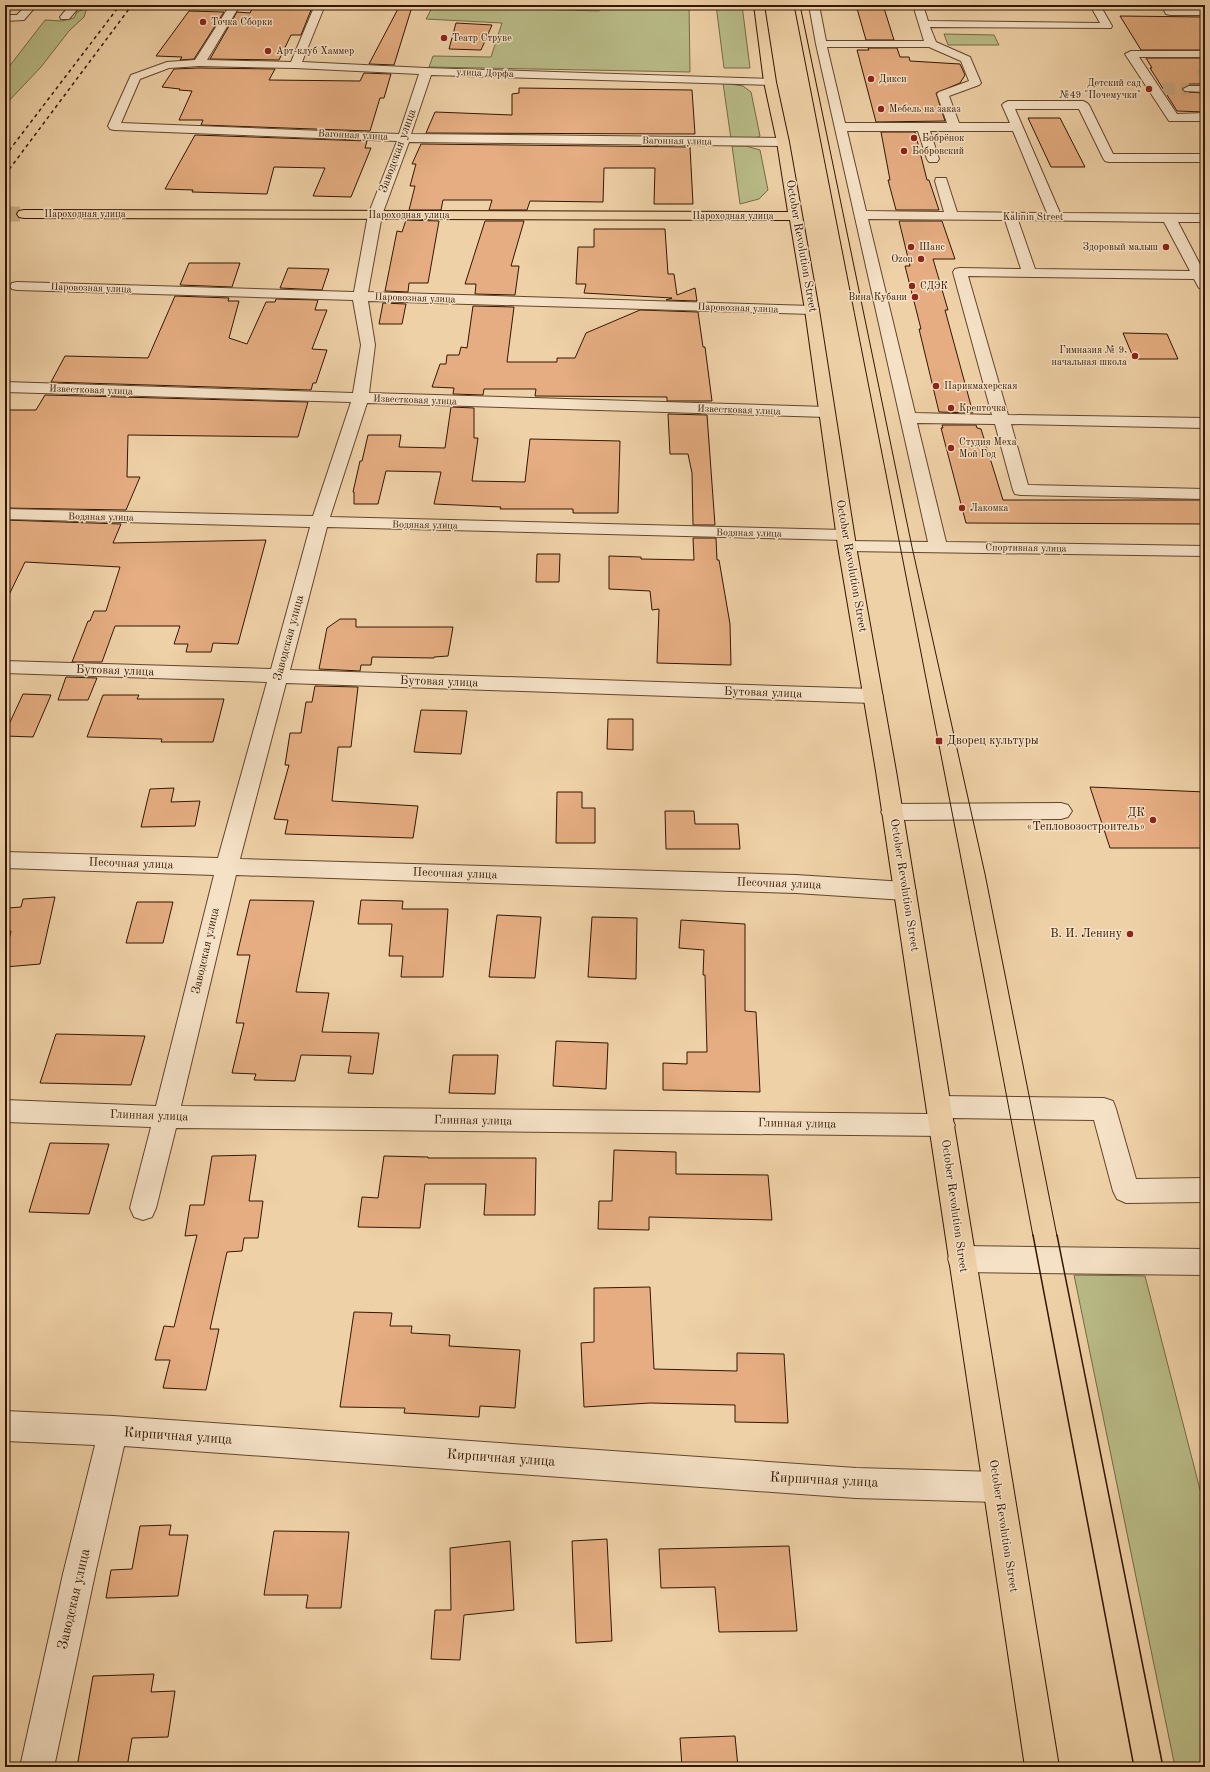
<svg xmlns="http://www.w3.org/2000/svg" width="1210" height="1772" viewBox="0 0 1210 1772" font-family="'Old Standard TT',serif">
<rect width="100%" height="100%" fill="#efd1a7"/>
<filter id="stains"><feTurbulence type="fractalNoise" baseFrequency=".005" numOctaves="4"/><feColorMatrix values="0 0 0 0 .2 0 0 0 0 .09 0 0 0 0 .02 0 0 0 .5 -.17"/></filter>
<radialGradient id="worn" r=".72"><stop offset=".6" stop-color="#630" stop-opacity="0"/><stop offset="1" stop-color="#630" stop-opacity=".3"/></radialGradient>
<g fill="#b9bc88" stroke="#766a45">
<polygon points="601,5 689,5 690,72 429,67 433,56 491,57 502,23 426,19 433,6 599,11"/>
<polygon points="716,5 742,5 750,68 724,68"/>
<polygon points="87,8 84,17 69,31 41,67 5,105 5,72 45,20 62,21 74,18 77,12"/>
<polygon points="944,34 994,35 999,45 948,45"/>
<polygon points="723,83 743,86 751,92 760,136 753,139 731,139"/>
<polygon points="732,146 746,146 760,150 768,190 759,199 740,204"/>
<polygon points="1074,1275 1145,1276 1205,1509 1205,1767 1175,1767"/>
</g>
<g fill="#e5ad81" stroke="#331702">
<polygon points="254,5 313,5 301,35 291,35 279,60 210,59 237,12 250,13"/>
<polygon points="400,5 411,10 394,65 369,64"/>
<polygon points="856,5 883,5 894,40 866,40"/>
<polygon points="189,11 224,12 194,59 180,60 182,57 156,56"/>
<polygon points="1120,16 1205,17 1205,50 1141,50"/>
<polygon points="456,23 492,25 481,50 449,49"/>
<polygon points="868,48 897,48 900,57 909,57 910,61 960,64 965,75 960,83 936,93 945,121 876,122 857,50 869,50"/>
<polygon points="1146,58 1205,58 1205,84 1189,84 1182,89 1185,92 1205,93 1205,112 1177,111 1150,68 1152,68"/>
<polygon points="199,68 275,69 269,80 360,81 364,73 391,74 384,98 380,98 370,131 201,125 203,120 179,120 192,91 179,90 180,89 162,87 174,69"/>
<polygon points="519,88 692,90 695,134 426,133 435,112 512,115 512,94 519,93"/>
<polygon points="1028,118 1060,118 1085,167 1051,167"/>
<polygon points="881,132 915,132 927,180 929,180 939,210 896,210 888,180 890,180"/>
<polygon points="195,135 367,141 365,148 371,148 351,197 313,196 325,168 274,167 267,194 192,192 193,190 165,189"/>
<polygon points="421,144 690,147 693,204 654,204 655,168 604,168 603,202 530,201 527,210 489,210 492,200 443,200 441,210 409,210 415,186 410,186 416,164 412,164"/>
<polygon points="406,220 439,221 428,283 409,283 408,292 385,291 397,231 402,232"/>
<polygon points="485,221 524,221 511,266 519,266 515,295 475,294 476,284 465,284"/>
<polygon points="899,221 942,221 955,259 933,259 948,310 945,310 973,413 939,412 919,329 921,329 905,266 910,266"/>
<polygon points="594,229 665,229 668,274 674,274 677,295 695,288 697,301 666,300 672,298 584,293 586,284 576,284 578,247 594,247"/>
<polygon points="189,263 240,263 232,287 180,285"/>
<polygon points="288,268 329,269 322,290 280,288"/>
<polygon points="175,296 229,298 228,301 239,301 229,338 247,344 266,302 275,302 276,299 318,300 315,310 327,310 312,349 327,350 316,383 313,383 311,390 51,382 65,356 148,358"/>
<polygon points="383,303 406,304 402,324 379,324"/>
<polygon points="473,306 514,307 507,362 557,362 557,358 575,358 586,333 640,310 698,312 703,347 705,347 712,401 667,401 667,397 535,396 536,389 484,389 483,395 453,394 454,388 432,387 440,364 446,364 447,355 459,355 461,347 467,348"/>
<polygon points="1123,333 1167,334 1178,359 1134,359"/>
<polygon points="45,395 308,402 298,437 128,435 127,477 140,477 126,510 5,508 5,410 36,410"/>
<polygon points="451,407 474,408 474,438 478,438 472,481 525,482 530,439 620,441 618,513 573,513 573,509 500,509 501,507 434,504 441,472 386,471 378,504 354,504 354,492 353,492 360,461 362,461 368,435 401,435 399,447 445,448"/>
<polygon points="668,414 707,415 715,525 693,525 692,473 688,454 670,454"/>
<polygon points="942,425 976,425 977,428 981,429 1003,500 1205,500 1205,524 966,523 941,428 943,428"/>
<polygon points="5,520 121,524 113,543 266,540 238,644 213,643 211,652 186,652 188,644 174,644 180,626 115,626 102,662 72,662 88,621 90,621 94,611 106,611 120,567 25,562 5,603"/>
<polygon points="693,538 716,538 717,560 719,560 730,624 731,665 657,663 659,609 652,610 650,591 609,589 609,556 641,557 641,559 694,560"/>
<polygon points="537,554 560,554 559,582 536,582"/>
<polygon points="340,619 356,619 356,627 453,627 448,656 434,657 434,658 372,657 371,665 361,665 360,671 319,669 327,628"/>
<polygon points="66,677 97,678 88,700 58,700"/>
<polygon points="315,686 358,687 351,747 338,747 332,801 418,806 413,838 285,834 288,820 274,819 289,765 285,765 290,733 301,733 306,702 312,702"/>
<polygon points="23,694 51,695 33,737 5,736 5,733"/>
<polygon points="103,695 139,695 137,699 224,699 213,742 161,742 162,739 87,737"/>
<polygon points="421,710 467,711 461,754 414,752"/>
<polygon points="608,719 633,719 633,750 607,749"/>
<polygon points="1090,787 1205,792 1205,848 1110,848"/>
<polygon points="174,788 171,802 200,801 195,826 141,827 150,789"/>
<polygon points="557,792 582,792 582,808 595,808 595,843 556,843"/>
<polygon points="665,811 694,811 695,824 738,824 740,849 666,849"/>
<polygon points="55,897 40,964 5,967 5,958 11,931 5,931 5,922 8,908 21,907 23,899"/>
<polygon points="250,900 314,901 296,992 329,993 322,1032 379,1033 373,1074 348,1073 351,1056 301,1055 295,1081 254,1080 256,1074 232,1073 244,1023 236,1023 250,955 237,955"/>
<polygon points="361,900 403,901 402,909 448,909 443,977 401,977 403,956 389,956 392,924 358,924"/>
<polygon points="137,902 173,902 163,943 126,943"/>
<polygon points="497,915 541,917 535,978 489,977"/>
<polygon points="592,917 637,918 636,979 588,977"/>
<polygon points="681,920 745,924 745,1011 756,1012 760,1092 663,1090 663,1063 687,1064 687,1052 707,1052 705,975 703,975 704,950 679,948"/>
<polygon points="56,1034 145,1036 131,1085 40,1083"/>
<polygon points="556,1041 608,1043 606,1089 553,1086"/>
<polygon points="453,1055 498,1055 495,1094 449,1093"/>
<polygon points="50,1143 109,1144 89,1214 29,1212"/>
<polygon points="614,1150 676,1152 676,1174 768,1175 772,1220 649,1217 649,1230 598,1229 599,1201 612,1201"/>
<polygon points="256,1155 249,1201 263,1201 258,1238 244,1238 242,1251 227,1252 210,1329 219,1329 206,1390 163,1388 170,1360 155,1360 164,1326 174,1327 197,1235 185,1236 190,1205 204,1205 212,1156"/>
<polygon points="384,1156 428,1157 428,1158 536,1158 535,1215 484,1215 486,1184 425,1184 420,1228 358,1227 362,1197 378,1198"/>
<polygon points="650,1287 654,1369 737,1371 737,1353 784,1354 788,1423 735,1422 735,1405 650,1403 584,1407 581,1343 594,1342 594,1288"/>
<polygon points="354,1312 392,1313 390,1326 412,1326 411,1333 450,1335 449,1346 520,1350 515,1408 480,1406 479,1417 404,1413 405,1408 340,1407"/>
<polygon points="171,1525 169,1535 188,1535 178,1596 106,1598 111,1570 132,1569 140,1526"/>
<polygon points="274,1531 349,1532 341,1608 306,1608 308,1595 264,1595"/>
<polygon points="607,1539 612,1641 576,1643 572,1541"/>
<polygon points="510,1541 514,1610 464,1615 460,1660 431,1659 435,1610 451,1610 450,1548"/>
<polygon points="789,1546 797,1631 719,1632 715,1587 661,1588 659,1549"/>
<polygon points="154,1674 151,1692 175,1691 168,1737 132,1738 127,1767 77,1767 93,1676"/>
<polygon points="735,1736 738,1767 682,1767 680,1738"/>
</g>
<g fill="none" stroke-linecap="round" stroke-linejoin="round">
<g stroke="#c9ac86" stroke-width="12" stroke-dasharray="12 6" stroke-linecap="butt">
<polyline points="1201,68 1205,73"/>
<polyline points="1163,89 1189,89"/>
</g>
<polyline stroke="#c9ac86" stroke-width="15" stroke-dasharray="15 8" stroke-linecap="butt" points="5,214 24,214"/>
<defs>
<g id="minor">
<polygon points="26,5 37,5 24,20 5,21 5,15 17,15"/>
<polygon points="70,5 81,5 69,19 61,19 60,17"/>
<path d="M230 5H240L207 60 291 62 315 5H325L302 62 426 68 770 79 776 82 770 85 431 75 411 134 783 138 787 139 789 142 787 145 783 146 409 142 382 215 368 292 812 306 817 307 819 310 817 313 812 314 368 301 375 345 369 393 826 407 832 409 834 412 832 415 826 417 367 403 330 517 845 530 851 531 854 535 851 539 845 540 327 527 290 670 873 689 880 691 883 696 880 701 873 703 286 683 240 859 796 875 905 882 913 885 916 891 913 897 905 900 796 893 236 875 181 1106 930 1114 927 1107 930 1099 939 1096 1104 1098 1113 1101 1116 1109 1136 1179 1205 1178V1202L1126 1203 1117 1199 1113 1191 1094 1120 951 1118 955 1125 951 1133 942 1136 176 1128 156 1208 152 1217 143 1220 134 1217 130 1208 151 1127 5 1122V1100L156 1106 214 875 5 868V852L218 858 267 682 5 673V661L271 669 310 527 5 519V509L313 516 351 402 5 392V382L353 393 361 345 353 300 17 290 12 289 10 286 12 283 17 282 354 292 368 215 397 141 114 130 110 129 108 126 131 75 167 62 195 60ZM199 66 295 68 419 74 399 134 121 123 140 79 169 68Z"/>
<path d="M809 5H819L826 41H924L913 5H923L928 21 1100 23 1090 5H1100L1112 26 1111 28 930 27 936 42 970 57 981 83 979 85 949 96 959 123H1010L1002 105 1004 103 1008 101H1083L1087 103 1089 105 1113 154H1205V162H1109L1105 161 1103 158 1079 109H1015L1060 213 1205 214V222H1178L1205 274V289L1199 288 1194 279 968 276 1008 415 1205 418V428L1011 424 1028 485 1205 489V499L1021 495 1015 494 1013 490 995 424 917 423 946 542 1205 546V556L847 551 841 550 838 546 841 542 847 541 928 542 816 44ZM827 47H929L961 61 969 81 939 92 937 94 947 123H845ZM847 131H918L927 159 929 162H937L939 159 930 131H1013L1047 213 957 212 947 181 946 178H936L935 181 944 212 866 211ZM868 219 1005 220 1021 269 960 268 955 269 953 272 992 415 915 413ZM1018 220 1164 222 1190 271 1035 269Z"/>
<polygon points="1161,5 1171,5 1173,9 1205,9 1205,15 1170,15 1166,14"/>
<polygon points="1131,51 1205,51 1205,57 1139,57 1177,114 1205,113 1205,121 1169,121 1125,54"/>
<polygon points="1189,86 1205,86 1205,92 1185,91 1183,89"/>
<polygon points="1061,803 1068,805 1072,811 1068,817 1061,819 892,820 885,818 881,812 885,806 892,804"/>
<polygon points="961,1246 1205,1249 1205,1275 961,1272 951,1268 948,1259 951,1250"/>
<polygon points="5,1411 113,1416 856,1468 997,1472 1008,1476 1012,1487 1008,1498 997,1502 856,1498 124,1446 95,1574 54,1767 20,1767 63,1574 95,1445 5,1441"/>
</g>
<polygon id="major" points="754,5 764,5 776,82 789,142 819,310 856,546 896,771 1059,1767 1025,1767 876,771 838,546 805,310 790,220 24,218 19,217 17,214 19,211 24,210 788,212 777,142 764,82"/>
</defs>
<use href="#minor" stroke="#62462b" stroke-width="2"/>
<use href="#major" stroke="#331702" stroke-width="2"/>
<use href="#minor" fill="#f5e1c6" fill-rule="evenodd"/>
<use href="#major" fill="#efd1a7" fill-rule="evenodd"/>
<g stroke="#331702" stroke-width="1">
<path d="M794 5C874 415 956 825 1033 1236"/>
<polyline points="800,5 912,547 985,874 1057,1236"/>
</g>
<g stroke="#331702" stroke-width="1.5">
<polyline points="1033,1235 1134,1767"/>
<polyline points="1057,1235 1163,1767"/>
</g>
<g stroke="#331702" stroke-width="1.5" stroke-dasharray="3.5 3.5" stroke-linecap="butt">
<polyline points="5,156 120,5"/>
<polyline points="5,175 132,5"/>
</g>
</g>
<g fill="#8f2418" stroke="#f5e1c6" stroke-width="1.5">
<circle cx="203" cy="22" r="4"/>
<circle cx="444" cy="38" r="4"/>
<circle cx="268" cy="51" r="4"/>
<circle cx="871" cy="79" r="4"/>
<circle cx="1149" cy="89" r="4"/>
<circle cx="881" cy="109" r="4"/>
<circle cx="914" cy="138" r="4"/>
<circle cx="904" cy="151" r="4"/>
<circle cx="911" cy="247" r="4"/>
<circle cx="1166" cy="247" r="4"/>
<circle cx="921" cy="259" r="4"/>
<circle cx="912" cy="286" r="4"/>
<circle cx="915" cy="297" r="4"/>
<circle cx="1135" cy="356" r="4"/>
<circle cx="936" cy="386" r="4"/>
<circle cx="951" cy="408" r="4"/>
<circle cx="951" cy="448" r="4"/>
<circle cx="962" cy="508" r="4"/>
<rect x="935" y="737" width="8" height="8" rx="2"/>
<circle cx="1153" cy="820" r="4"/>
<circle cx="1130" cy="934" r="4"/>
</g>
<g text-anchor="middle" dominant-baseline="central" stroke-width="3" stroke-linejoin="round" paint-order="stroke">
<g font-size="10" fill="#331702" stroke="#f5e1c6" text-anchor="start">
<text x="211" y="22">Точка Сборки</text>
<text x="452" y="38">Театр Струве</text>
<text x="276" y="51">Арт-клуб Хаммер</text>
<text x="879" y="79">Дикси</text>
<text x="1141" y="83" text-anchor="end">Детский сад<tspan x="1141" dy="12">№49 "Почемучки"</tspan></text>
<text x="889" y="109">Мебель на заказ</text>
<text x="922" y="138">Бобрёнок</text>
<text x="912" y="151">Бобровский</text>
<text x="919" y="247">Шанс</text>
<text x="1158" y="247" text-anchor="end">Здоровый малыш</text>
<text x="913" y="259" text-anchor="end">Ozon</text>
<text x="920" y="286">СДЭК</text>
<text x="907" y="297" text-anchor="end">Вина Кубани</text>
<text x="1127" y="350" text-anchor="end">Гимназия № 9,<tspan x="1127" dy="12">начальная школа</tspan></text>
<text x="944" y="386">Парикмахерская</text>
<text x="959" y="408">Крепточка</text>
<text x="959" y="442">Студия Меха<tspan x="959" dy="12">Мой Год</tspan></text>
<text x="970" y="508">Лакомка</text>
</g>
<g font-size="10" fill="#331702" stroke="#f5e1c6">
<text transform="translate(485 73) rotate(2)">улица Дорфа</text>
<text transform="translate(353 135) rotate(3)">Вагонная улица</text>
<text transform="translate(677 141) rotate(1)">Вагонная улица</text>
<text x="85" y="214">Пароходная улица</text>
<text x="409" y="215">Пароходная улица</text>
<text x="733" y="216">Пароходная улица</text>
<text x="1033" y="217">Kalinin Street</text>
<text transform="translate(91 288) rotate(2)">Паровозная улица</text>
<text transform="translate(415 298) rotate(2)">Паровозная улица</text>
<text transform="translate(738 308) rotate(2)">Паровозная улица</text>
<text transform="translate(91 390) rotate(2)">Известковая улица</text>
<text transform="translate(415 400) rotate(2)">Известковая улица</text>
<text transform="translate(739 410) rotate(2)">Известковая улица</text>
<text transform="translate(101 517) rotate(1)">Водяная улица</text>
<text transform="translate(425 525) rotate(1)">Водяная улица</text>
<text transform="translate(749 533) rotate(1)">Водяная улица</text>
<text transform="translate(1026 548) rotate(1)">Спортивная улица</text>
</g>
<g font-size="12" fill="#331702" stroke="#f5e1c6">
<text transform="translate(398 151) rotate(-70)">Заводская улица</text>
<text transform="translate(801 246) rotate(80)">October Revolution Street</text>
<text transform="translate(851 566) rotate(80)">October Revolution Street</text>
<text transform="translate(289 638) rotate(-75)">Заводская улица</text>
<text transform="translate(115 671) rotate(2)">Бутовая улица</text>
<text transform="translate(439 682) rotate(2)">Бутовая улица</text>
<text transform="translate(763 693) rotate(2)">Бутовая улица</text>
<text transform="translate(131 864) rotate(2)">Песочная улица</text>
<text transform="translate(455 874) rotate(2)">Песочная улица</text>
<text transform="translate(779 884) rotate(2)">Песочная улица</text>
<text transform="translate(904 885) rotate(81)">October Revolution Street</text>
<text transform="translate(206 951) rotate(-77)">Заводская улица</text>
<text transform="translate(149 1116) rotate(2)">Глинная улица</text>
<text transform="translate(473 1121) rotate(1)">Глинная улица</text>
<text transform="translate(797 1124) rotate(1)">Глинная улица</text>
<text transform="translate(954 1206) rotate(82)">October Revolution Street</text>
<text transform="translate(1003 1526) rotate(81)">October Revolution Street</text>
</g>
<g font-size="12" fill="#331702" stroke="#f5e1c6" text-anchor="end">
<text x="947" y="741" text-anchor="start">Дворец культуры</text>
<text x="1145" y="813">ДК<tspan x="1145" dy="14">«Тепловозостроитель»</tspan></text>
<text x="1122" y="934">В. И. Ленину</text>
</g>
<g font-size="14" fill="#331702" stroke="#f5e1c6">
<text transform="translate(178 1436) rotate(4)">Кирпичная улица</text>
<text transform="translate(501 1458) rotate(4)">Кирпичная улица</text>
<text transform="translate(824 1480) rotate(3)">Кирпичная улица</text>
<text transform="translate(74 1599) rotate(-77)">Заводская улица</text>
</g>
</g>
<rect width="1210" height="1772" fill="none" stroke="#efd1a7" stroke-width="20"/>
<rect x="6" y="6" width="1198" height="1760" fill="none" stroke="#331702" stroke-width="2"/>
<rect x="10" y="10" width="1190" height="1752" fill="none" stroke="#331702"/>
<rect width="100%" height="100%" filter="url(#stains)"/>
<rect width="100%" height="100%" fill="url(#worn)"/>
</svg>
